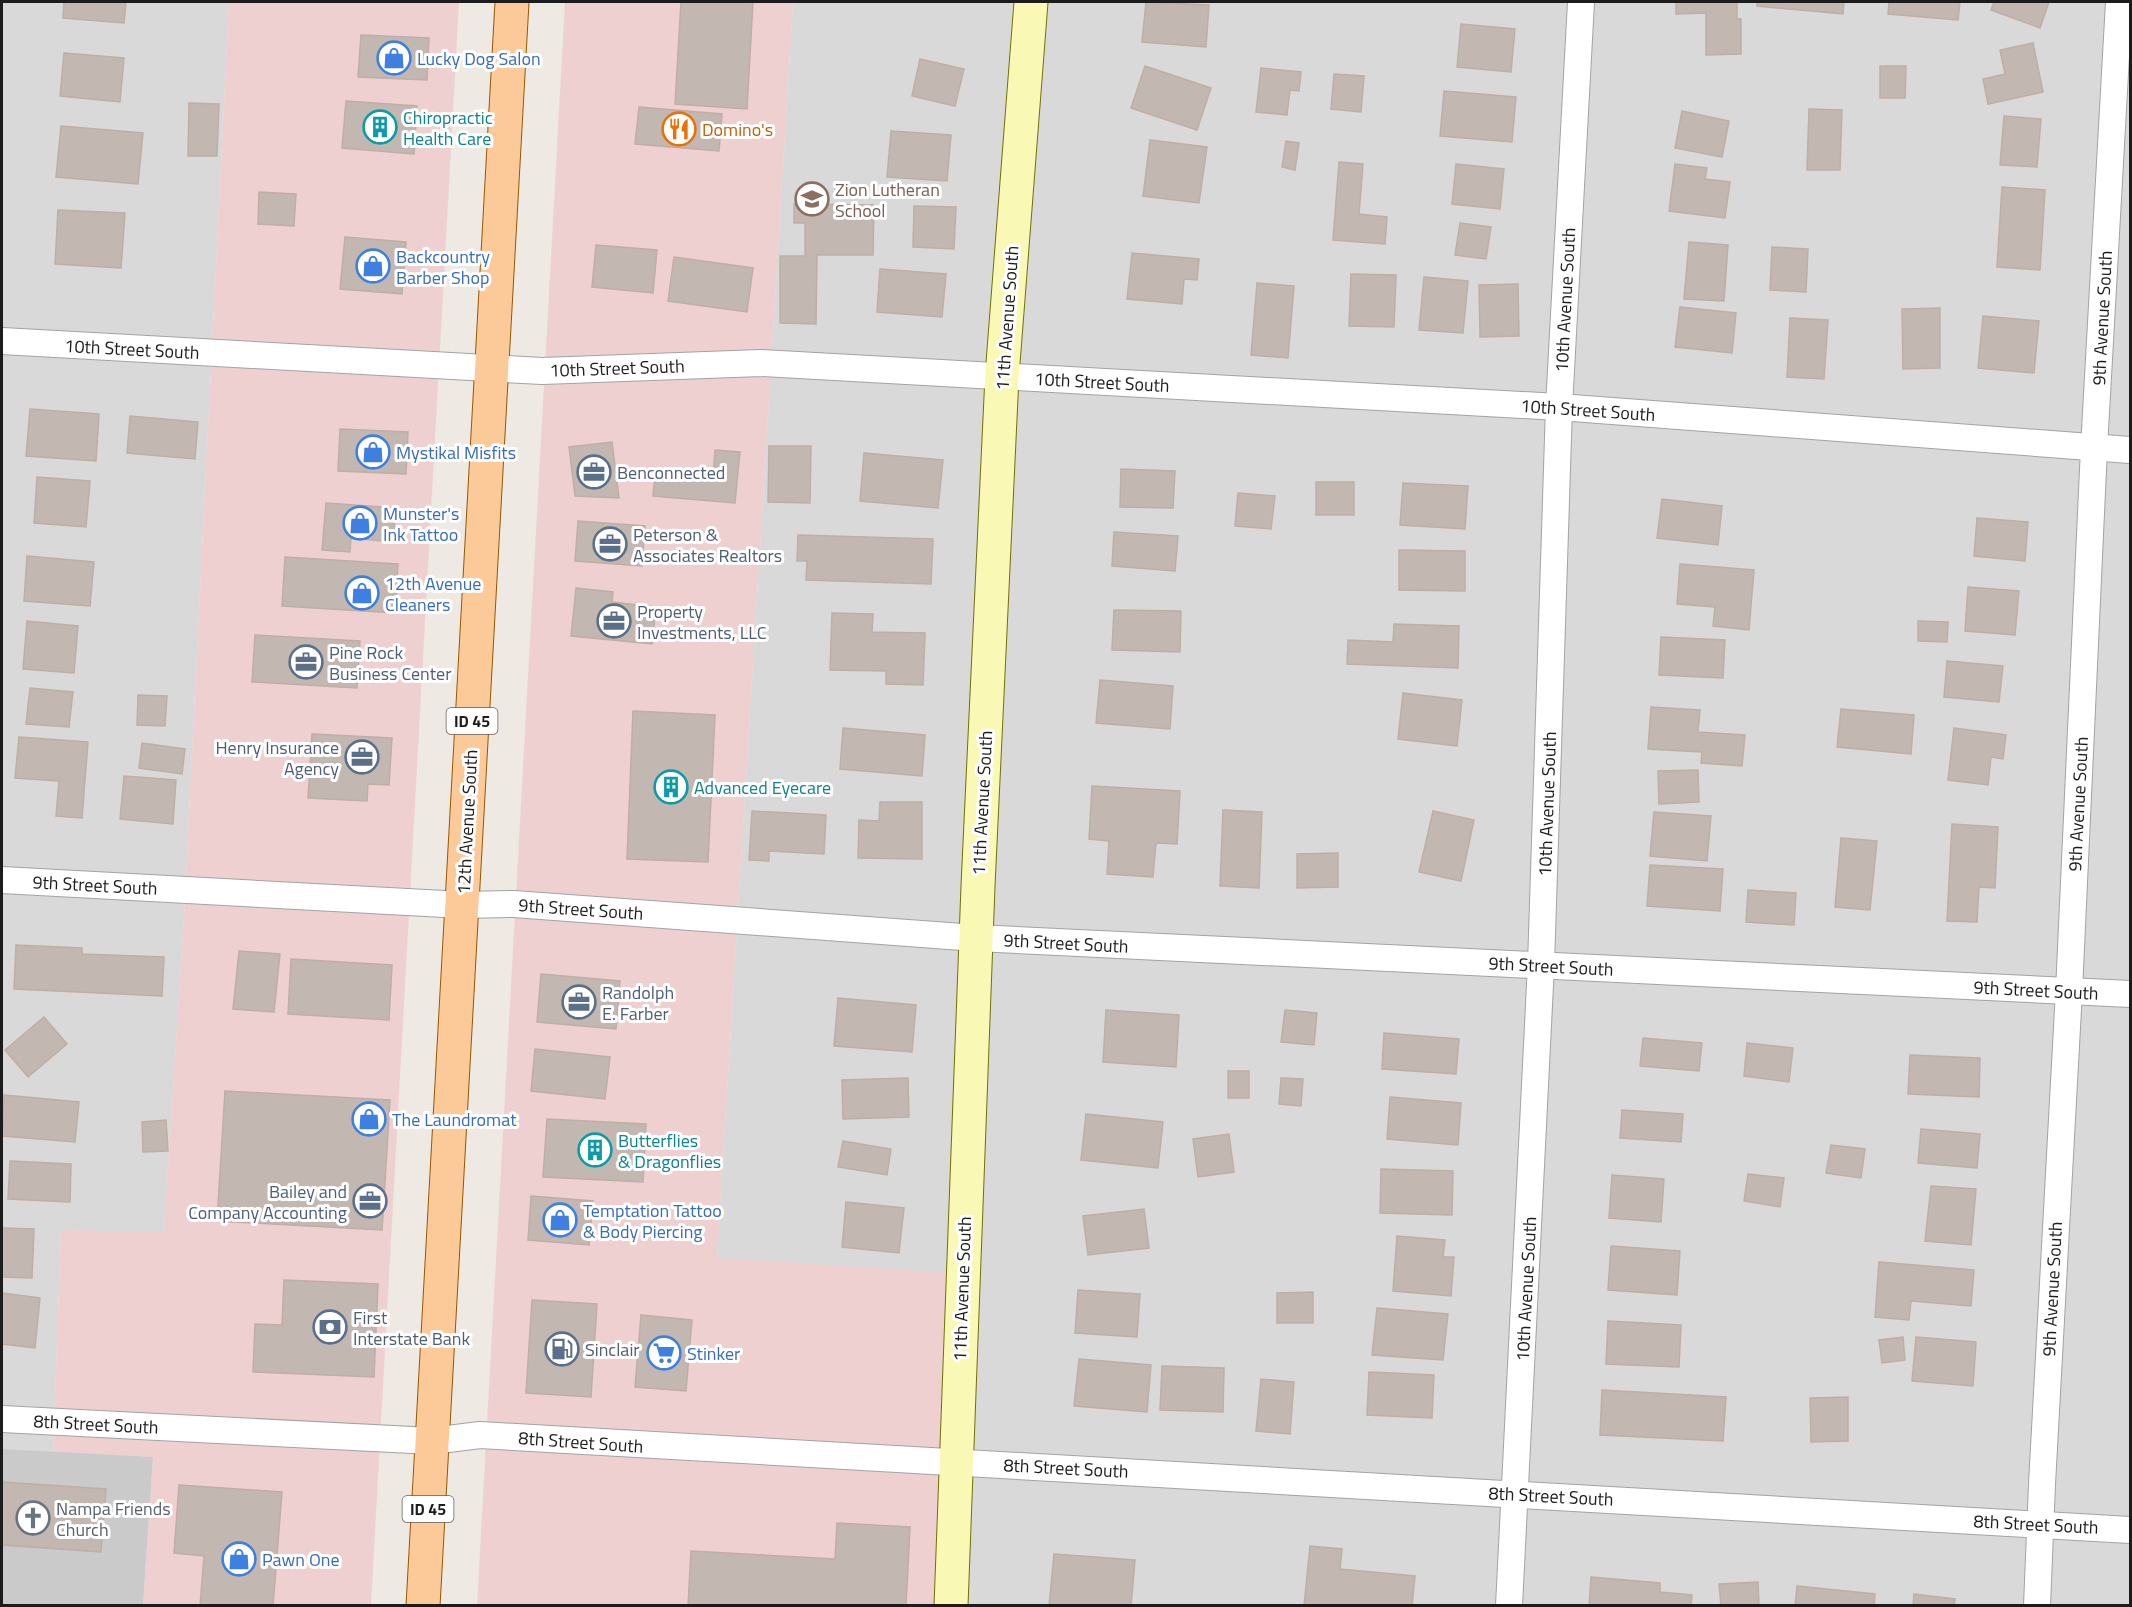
<svg xmlns="http://www.w3.org/2000/svg" width="2132" height="1607" viewBox="0 0 2132 1607" font-family="'Titillium Web',sans-serif">
<rect width="100%" height="100%" fill="#eee9e2"/>
<g fill="#dad9d9">
<polygon points="2,2 229,2 184,916 164,1233 61,1230 53,1453 2,1449"/>
<polygon points="793,2 2130,2 2130,1605 936,1605 717,1258"/>
</g>
<g fill="#efd0d1">
<polygon points="229,2 459,2 371,1605 143,1605 153,1457 53,1453 61,1230 164,1232 184,916"/>
<polygon points="565,2 793,2 717,1258 954,1273 936,1605 477,1606"/>
</g>
<polygon fill="#cacaca" points="2,1449 153,1457 143,1605 2,1605"/>
<g fill="#c2b8b1" stroke="#bfaea4" stroke-width="1.5">
<polygon points="64,2 126,2 124,23 63,18"/>
<polygon points="681,2 753,2 747,109 675,104"/>
<polygon points="1146,2 1209,5 1206,47 1142,42"/>
<polygon points="1676,2 1737,2 1737,19 1741,19 1741,54 1706,55 1706,13 1676,14"/>
<polygon points="1757,2 1844,2 1843,14 1757,6"/>
<polygon points="1889,2 1960,2 1958,20 1888,14"/>
<polygon points="1994,2 2049,2 2040,28 1991,10"/>
<polygon points="1461,24 1515,29 1511,72 1457,67"/>
<polygon points="361,35 429,38 427,80 358,77"/>
<polygon points="2033,43 2043,92 1988,104 1983,79 2005,74 2000,50"/>
<polygon points="64,53 124,58 120,102 60,96"/>
<polygon points="920,59 964,69 955,106 912,96"/>
<polygon points="1145,66 1211,88 1197,130 1131,108"/>
<polygon points="1880,66 1906,66 1905,98 1880,98"/>
<polygon points="1261,68 1301,72 1299,91 1290,90 1287,115 1256,112"/>
<polygon points="1334,74 1364,76 1361,112 1331,109"/>
<polygon points="1444,91 1516,97 1512,142 1440,136"/>
<polygon points="346,101 417,106 414,154 342,148"/>
<polygon points="189,103 219,104 217,156 188,156"/>
<polygon points="639,107 722,114 719,151 635,144"/>
<polygon points="1809,109 1842,110 1840,170 1807,170"/>
<polygon points="1682,111 1729,121 1722,157 1675,148"/>
<polygon points="2004,116 2041,119 2037,167 2000,165"/>
<polygon points="61,126 143,133 138,184 56,177"/>
<polygon points="891,131 951,135 947,181 887,177"/>
<polygon points="1150,140 1207,147 1199,203 1143,196"/>
<polygon points="1286,141 1299,143 1295,170 1282,167"/>
<polygon points="1339,162 1363,164 1359,214 1387,217 1385,244 1333,240"/>
<polygon points="1456,164 1504,169 1500,209 1452,204"/>
<polygon points="1675,164 1707,168 1705,179 1730,182 1725,218 1669,211"/>
<polygon points="2002,187 2045,190 2040,270 1997,267"/>
<polygon points="259,192 296,194 294,226 258,224"/>
<polygon points="794,204 874,205 873,255 817,255 816,324 780,323 780,256 805,256 805,223 794,223"/>
<polygon points="914,206 956,207 954,249 913,247"/>
<polygon points="58,210 125,213 121,268 55,264"/>
<polygon points="1460,223 1491,227 1486,259 1455,255"/>
<polygon points="345,237 406,242 402,294 340,289"/>
<polygon points="1689,242 1728,245 1724,301 1684,299"/>
<polygon points="596,245 657,250 653,293 592,287"/>
<polygon points="1772,247 1808,249 1806,292 1770,290"/>
<polygon points="1132,253 1199,259 1197,280 1184,279 1182,304 1127,299"/>
<polygon points="674,257 753,268 747,312 668,301"/>
<polygon points="880,269 946,274 942,317 877,312"/>
<polygon points="1351,274 1396,275 1394,327 1349,326"/>
<polygon points="1424,277 1468,281 1463,333 1419,330"/>
<polygon points="1257,283 1294,286 1288,358 1251,355"/>
<polygon points="1518,284 1519,336 1480,337 1479,285"/>
<polygon points="1680,307 1736,313 1732,353 1675,347"/>
<polygon points="1940,308 1940,368 1903,369 1902,309"/>
<polygon points="1983,316 2039,321 2034,373 1978,368"/>
<polygon points="1790,318 1828,320 1824,379 1787,377"/>
<polygon points="30,409 99,414 96,461 26,456"/>
<polygon points="130,416 198,422 195,459 127,453"/>
<polygon points="340,429 408,432 406,474 338,471"/>
<polygon points="612,442 619,498 575,496 569,447"/>
<polygon points="769,446 811,446 810,503 768,502"/>
<polygon points="715,450 740,452 735,503 653,496 655,473 713,478"/>
<polygon points="864,453 943,460 938,508 860,501"/>
<polygon points="1121,469 1175,471 1173,508 1120,507"/>
<polygon points="37,477 90,481 86,527 34,523"/>
<rect x="1316" y="482" width="38" height="33"/>
<polygon points="1403,483 1468,486 1465,529 1400,525"/>
<polygon points="1238,493 1275,496 1271,529 1235,526"/>
<polygon points="1662,499 1722,506 1718,545 1657,538"/>
<polygon points="326,503 396,508 393,542 351,538 350,552 322,550"/>
<polygon points="1977,518 2028,522 2025,561 1974,556"/>
<polygon points="578,521 645,526 642,566 575,561"/>
<polygon points="1114,532 1178,536 1175,571 1112,566"/>
<polygon points="798,535 933,539 931,584 806,580 807,561 797,561"/>
<polygon points="1399,550 1465,551 1465,591 1399,590"/>
<polygon points="27,556 94,562 90,606 24,601"/>
<polygon points="285,557 398,564 395,613 282,606"/>
<polygon points="1680,564 1754,570 1749,630 1713,626 1715,607 1677,604"/>
<polygon points="1968,587 2019,591 2015,635 1965,631"/>
<polygon points="576,588 613,592 612,602 656,607 652,644 571,636"/>
<polygon points="1114,610 1181,611 1180,652 1112,650"/>
<polygon points="832,613 873,614 872,632 925,633 923,685 886,684 886,671 830,670"/>
<polygon points="27,621 78,626 74,673 23,669"/>
<polygon points="1918,621 1948,622 1947,642 1918,641"/>
<polygon points="1394,624 1459,626 1458,668 1347,664 1348,640 1393,642"/>
<polygon points="255,635 360,641 357,688 252,682"/>
<polygon points="1661,637 1725,640 1723,678 1659,675"/>
<polygon points="1947,661 2003,666 1999,702 1944,697"/>
<polygon points="1100,680 1173,686 1170,729 1096,723"/>
<polygon points="30,688 73,692 69,727 26,724"/>
<polygon points="1403,693 1462,700 1457,746 1398,739"/>
<polygon points="138,695 167,696 165,726 137,725"/>
<polygon points="1651,707 1700,710 1698,732 1745,735 1742,766 1701,763 1702,752 1648,749"/>
<polygon points="1841,709 1914,715 1911,754 1837,747"/>
<polygon points="633,711 715,715 708,862 627,859"/>
<polygon points="843,728 925,735 922,776 840,769"/>
<polygon points="1954,728 2006,735 2003,759 1991,757 1988,785 1948,780"/>
<polygon points="312,734 392,738 389,785 368,784 367,801 308,798"/>
<polygon points="19,737 88,742 82,818 56,816 59,781 15,778"/>
<polygon points="142,743 185,749 182,774 139,768"/>
<polygon points="1698,770 1699,802 1659,804 1658,771"/>
<polygon points="124,776 176,780 173,824 120,819"/>
<polygon points="1092,786 1180,791 1177,844 1156,843 1153,877 1107,874 1109,841 1089,839"/>
<polygon points="880,802 922,802 922,859 858,858 859,820 879,821"/>
<polygon points="1223,810 1262,812 1259,888 1220,886"/>
<polygon points="752,811 826,815 824,854 769,851 769,861 749,860"/>
<polygon points="1433,811 1474,820 1461,881 1419,872"/>
<polygon points="1654,812 1711,816 1707,861 1650,856"/>
<polygon points="1952,824 1998,827 1995,888 1979,887 1977,922 1947,921"/>
<polygon points="1841,838 1877,841 1870,910 1835,907"/>
<polygon points="1338,853 1338,887 1297,888 1297,854"/>
<polygon points="1650,865 1723,869 1720,911 1647,906"/>
<polygon points="1748,890 1796,893 1794,925 1746,922"/>
<polygon points="16,945 82,948 82,954 164,957 162,996 14,989"/>
<polygon points="239,951 280,954 274,1012 233,1009"/>
<polygon points="291,959 392,965 389,1020 288,1014"/>
<polygon points="541,974 620,981 616,1029 537,1022"/>
<polygon points="838,998 916,1005 912,1052 834,1046"/>
<polygon points="1106,1010 1179,1015 1176,1067 1103,1062"/>
<polygon points="1285,1010 1317,1013 1314,1045 1281,1042"/>
<polygon points="44,1017 67,1044 28,1077 5,1050"/>
<polygon points="1384,1033 1459,1039 1456,1074 1382,1069"/>
<polygon points="1643,1038 1702,1043 1699,1071 1640,1066"/>
<polygon points="1747,1043 1793,1048 1789,1082 1744,1076"/>
<polygon points="535,1049 610,1057 605,1099 531,1091"/>
<polygon points="1910,1055 1980,1058 1979,1097 1908,1094"/>
<rect x="1228" y="1071" width="21" height="27"/>
<polygon points="908,1078 909,1117 843,1119 842,1080"/>
<polygon points="1281,1078 1303,1079 1301,1106 1279,1104"/>
<polygon points="225,1091 390,1100 382,1230 217,1221"/>
<polygon points="4,1095 79,1102 75,1142 2,1136"/>
<polygon points="1390,1097 1461,1103 1458,1145 1387,1139"/>
<polygon points="1622,1110 1683,1114 1681,1142 1620,1138"/>
<polygon points="1086,1114 1163,1122 1158,1168 1081,1160"/>
<polygon points="547,1119 646,1124 643,1182 543,1177"/>
<polygon points="166,1120 168,1151 143,1152 142,1122"/>
<polygon points="1921,1129 1980,1134 1977,1168 1918,1163"/>
<polygon points="1229,1134 1234,1172 1198,1177 1193,1139"/>
<polygon points="843,1141 891,1149 887,1175 838,1167"/>
<polygon points="1831,1145 1865,1149 1861,1178 1826,1173"/>
<polygon points="10,1161 71,1164 70,1202 8,1199"/>
<polygon points="1381,1169 1453,1171 1452,1215 1380,1213"/>
<polygon points="1748,1174 1784,1178 1780,1207 1744,1201"/>
<polygon points="1612,1175 1664,1179 1661,1222 1609,1218"/>
<polygon points="1931,1186 1976,1189 1971,1245 1925,1241"/>
<polygon points="531,1196 593,1201 589,1245 528,1240"/>
<polygon points="846,1202 904,1208 899,1253 842,1247"/>
<polygon points="1144,1209 1149,1248 1088,1255 1083,1216"/>
<polygon points="2,1228 34,1229 32,1278 2,1277"/>
<polygon points="1397,1236 1445,1240 1443,1257 1454,1257 1451,1296 1393,1291"/>
<polygon points="1611,1246 1680,1251 1677,1295 1608,1290"/>
<polygon points="1879,1262 1974,1270 1971,1306 1911,1301 1909,1320 1875,1317"/>
<polygon points="284,1280 378,1284 374,1377 253,1372 255,1324 282,1325"/>
<polygon points="1078,1290 1140,1294 1137,1337 1075,1333"/>
<polygon points="1313,1292 1313,1323 1277,1323 1277,1293"/>
<polygon points="2,1293 40,1298 35,1348 2,1344"/>
<polygon points="532,1300 597,1304 591,1397 526,1393"/>
<polygon points="1377,1308 1448,1314 1443,1360 1372,1355"/>
<polygon points="641,1315 692,1320 686,1391 635,1387"/>
<polygon points="1608,1321 1681,1325 1679,1367 1606,1364"/>
<polygon points="1903,1337 1905,1360 1882,1363 1879,1340"/>
<polygon points="1916,1337 1976,1342 1973,1386 1912,1381"/>
<polygon points="1079,1359 1151,1365 1147,1412 1074,1406"/>
<polygon points="1162,1366 1224,1368 1223,1412 1160,1410"/>
<polygon points="1369,1372 1434,1375 1432,1418 1367,1415"/>
<polygon points="1261,1379 1294,1382 1290,1434 1256,1431"/>
<polygon points="1602,1390 1726,1397 1723,1441 1600,1435"/>
<polygon points="1848,1397 1848,1441 1811,1442 1810,1398"/>
<polygon points="2,1482 106,1489 101,1552 2,1545"/>
<polygon points="179,1485 282,1492 273,1606 200,1606 204,1556 174,1553"/>
<polygon points="837,1523 910,1527 906,1606 688,1606 691,1551 835,1559"/>
<polygon points="1310,1546 1342,1549 1340,1569 1415,1576 1412,1606 1304,1606"/>
<polygon points="1054,1554 1135,1560 1131,1606 1049,1606"/>
<polygon points="1591,1577 1660,1583 1660,1592 1692,1595 1691,1606 1589,1606"/>
<polygon points="1758,1582 1759,1606 1721,1606 1719,1584"/>
<polygon points="1797,1586 1875,1594 1874,1606 1795,1606"/>
<polygon points="1914,1594 1955,1599 1954,1606 1913,1606"/>
</g>
<g fill="none" stroke-linecap="round" stroke-linejoin="round">
<defs>
<g id="street">
<polyline points="2,341 542,371 761,363 1559,407 2130,450"/>
<polyline points="2,880 463,905 514,904 976,938 2130,994"/>
<polyline points="2,1419 432,1441 480,1435 2130,1530"/>
<polyline points="1509,1606 1541,965 1559,407 1581,2"/>
<polyline points="2037,1606 2042,1484 2069,991 2094,448 2119,2"/>
</g>
<polyline id="secondary" points="951,1606 978,886 1002,376 1031,2"/>
<polyline id="primary" points="423,1606 512,2"/>
</defs>
<use href="#street" stroke="#a3a3a3" stroke-width="28"/>
<use href="#secondary" stroke="#6e7204" stroke-width="35"/>
<use href="#primary" stroke="#945900" stroke-width="35"/>
<use href="#street" stroke="#fff" stroke-width="26"/>
<use href="#secondary" stroke="#f9f8b4" stroke-width="33"/>
<use href="#primary" stroke="#fcca99" stroke-width="33"/>
</g>
<defs>
<symbol id="shop-ring" viewBox="-11 -11 22 22"><circle r="9.5" fill="#fff" stroke="#3f7fe0" stroke-width="1.5"/><path d="M-5-2.5h2.3a2.7 3.5 0 0 1 5.4 0H5L5.5 6h-11ZM-1.5-2.5h3a1.5 2.3 0 0 0-3 0Z" fill="#3f7fe0"/></symbol>
<symbol id="building-ring" viewBox="-11 -11 22 22"><circle r="9.5" fill="#fff" stroke="#0f9aa8" stroke-width="1.5"/><path d="M-4-6H4V6H1V3H-1V6H-4ZM-2.5-4.3h1.7v1.8h-1.7ZM.8-4.3h1.7v1.8H.8ZM-2.5-1h1.7V.8h-1.7ZM.8-1h1.7V.8H.8Z" fill="#0f9aa8"/></symbol>
<symbol id="restaurant-ring" viewBox="-11 -11 22 22"><circle r="9.5" fill="#fff" stroke="#e8710a" stroke-width="1.5"/><path d="M-5-6h1v4h1v-4h1v4h1v-4h1v5L-1.5 .5V6h-2V.5L-5-1ZM5-6V6H3V1.5H1.5Q1.5-4 5-6Z" fill="#e8710a"/></symbol>
<symbol id="school-ring" viewBox="-11 -11 22 22"><circle r="9.5" fill="#fff" stroke="#8d6e63" stroke-width="1.5"/><path d="M0-5L7-2L0 1L-7-2ZM-4 1L0 2.5L4 1V4Q0 6-4 4Z" fill="#8d6e63"/></symbol>
<symbol id="office-ring" viewBox="-11 -11 22 22"><circle r="9.5" fill="#fff" stroke="#5c6f8a" stroke-width="1.5"/><path d="M-6-3h4V-5.5h4V-3h4V5H-6ZM-1-4.5V-3h2v-1.5ZM-6 0V1H6V0Z" fill="#5c6f8a"/></symbol>
<symbol id="bank-ring" viewBox="-11 -11 22 22"><circle r="9.5" fill="#fff" stroke="#5c6f8a" stroke-width="1.5"/><path d="M-6-4H6V4H-6ZM0-2.3a2.3 2.3 0 1 0 0 4.6a2.3 2.3 0 1 0 0-4.6Z" fill="#5c6f8a"/></symbol>
<symbol id="fuel-ring" viewBox="-11 -11 22 22"><circle r="9.5" fill="#fff" stroke="#5c6f8a" stroke-width="1.5"/><path d="M-5.5-6h7V0h2V4h1.3V-2.5L3-4.5l.8-.8L6-3V5H2.5V1h-1V6h-7ZM-4.2-4.7v3.2H.2V-4.7Z" fill="#5c6f8a"/></symbol>
<symbol id="supermarket-ring" viewBox="-11 -11 22 22"><circle r="9.5" fill="#fff" stroke="#3f7fe0" stroke-width="1.5"/><path d="M-6-5.5h2.5l.6 2H6L4.5 2H-2.5L-4.4-4H-6ZM-1.5 3.2a1.3 1.3 0 1 0 .1 0ZM3 3.2a1.3 1.3 0 1 0 .1 0Z" fill="#3f7fe0"/></symbol>
<symbol id="church-ring" viewBox="-11 -11 22 22"><circle r="9.5" fill="#fff" stroke="#6b7280" stroke-width="1.5"/><path d="M-1.2-6h2.4v3.5h3.3v2.4h-3.3V6h-2.4V-.1h-3.3v-2.4h3.3Z" fill="#6b7280"/></symbol>
</defs>
<g fill-rule="evenodd">
<use href="#shop-ring" x="375" y="39" width="38" height="38"/>
<use href="#building-ring" x="361" y="108" width="38" height="38"/>
<use href="#restaurant-ring" x="660" y="110" width="38" height="38"/>
<use href="#school-ring" x="793" y="180" width="38" height="38"/>
<use href="#shop-ring" x="354" y="247" width="38" height="38"/>
<use href="#shop-ring" x="354" y="433" width="38" height="38"/>
<use href="#office-ring" x="575" y="453" width="38" height="38"/>
<use href="#shop-ring" x="341" y="504" width="38" height="38"/>
<use href="#office-ring" x="591" y="525" width="38" height="38"/>
<use href="#shop-ring" x="343" y="574" width="38" height="38"/>
<use href="#office-ring" x="595" y="602" width="38" height="38"/>
<use href="#office-ring" x="287" y="643" width="38" height="38"/>
<use href="#office-ring" x="343" y="738" width="38" height="38"/>
<use href="#building-ring" x="652" y="768" width="38" height="38"/>
<use href="#office-ring" x="560" y="983" width="38" height="38"/>
<use href="#shop-ring" x="350" y="1100" width="38" height="38"/>
<use href="#building-ring" x="576" y="1131" width="38" height="38"/>
<use href="#office-ring" x="351" y="1182" width="38" height="38"/>
<use href="#shop-ring" x="541" y="1201" width="38" height="38"/>
<use href="#bank-ring" x="311" y="1308" width="38" height="38"/>
<use href="#fuel-ring" x="543" y="1330" width="38" height="38"/>
<use href="#supermarket-ring" x="645" y="1334" width="38" height="38"/>
<use href="#church-ring" x="14" y="1499" width="38" height="38"/>
<use href="#shop-ring" x="220" y="1540" width="38" height="38"/>
</g>
<g text-anchor="middle" dominant-baseline="central" stroke-width="6" stroke-linejoin="round" paint-order="stroke">
<g fill="#fff" stroke="#606060" stroke-width="1.5">
<rect x="446.5" y="708" width="51" height="26" rx="4.5"/>
<rect x="402.5" y="1496" width="51" height="26" rx="4.5"/>
</g>
<g font-size="16" font-weight="bold" fill="#1c1c1c">
<text x="472" y="721">ID 45</text>
<text x="428" y="1509">ID 45</text>
</g>
<g font-size="18" fill="#366cbe" stroke="#fff" text-anchor="start">
<text x="417" y="58">Lucky Dog Salon</text>
<text x="396" y="256">Backcountry<tspan x="396" dy="21">Barber Shop</tspan></text>
<text x="396" y="452">Mystikal Misfits</text>
<text x="383" y="513">Munster's<tspan x="383" dy="21">Ink Tattoo</tspan></text>
<text x="385" y="583">12th Avenue<tspan x="385" dy="21">Cleaners</tspan></text>
<text x="392" y="1119">The Laundromat</text>
<text x="583" y="1210">Temptation Tattoo<tspan x="583" dy="21">&amp; Body Piercing</tspan></text>
<text x="687" y="1353">Stinker</text>
<text x="262" y="1559">Pawn One</text>
</g>
<g font-size="18" fill="#0d838f" stroke="#fff" text-anchor="start">
<text x="403" y="117">Chiropractic<tspan x="403" dy="21">Health Care</tspan></text>
<text x="694" y="787">Advanced Eyecare</text>
<text x="618" y="1140">Butterflies<tspan x="618" dy="21">&amp; Dragonflies</tspan></text>
</g>
<g font-size="18" fill="#c56008" stroke="#fff" text-anchor="start">
<text x="702" y="129">Domino's</text>
</g>
<g font-size="18" fill="#785e54" stroke="#fff" text-anchor="start">
<text x="835" y="189">Zion Lutheran<tspan x="835" dy="21">School</tspan></text>
</g>
<g font-size="18" fill="#1c1c1c" stroke="#fff">
<text transform="translate(1565 300) rotate(-87)">10th Avenue South</text>
<text transform="translate(1007 318) rotate(-86)">11th Avenue South</text>
<text transform="translate(2102 318) rotate(-87)">9th Avenue South</text>
<text transform="translate(132 349) rotate(3)">10th Street South</text>
<text transform="translate(617 368) rotate(-2)">10th Street South</text>
<text transform="translate(1102 382) rotate(3)">10th Street South</text>
<text transform="translate(1588 410) rotate(4)">10th Street South</text>
<text transform="translate(982 803) rotate(-87)">11th Avenue South</text>
<text transform="translate(1547 804) rotate(-88)">10th Avenue South</text>
<text transform="translate(2078 804) rotate(-87)">9th Avenue South</text>
<text transform="translate(467 822) rotate(-87)">12th Avenue South</text>
<text transform="translate(95 885) rotate(3)">9th Street South</text>
<text transform="translate(581 909) rotate(4)">9th Street South</text>
<text transform="translate(1066 943) rotate(3)">9th Street South</text>
<text transform="translate(1551 966) rotate(3)">9th Street South</text>
<text transform="translate(2036 990) rotate(3)">9th Street South</text>
<text transform="translate(962 1289) rotate(-88)">11th Avenue South</text>
<text transform="translate(1526 1289) rotate(-87)">10th Avenue South</text>
<text transform="translate(2052 1289) rotate(-87)">9th Avenue South</text>
<text transform="translate(96 1424) rotate(3)">8th Street South</text>
<text transform="translate(581 1442) rotate(4)">8th Street South</text>
<text transform="translate(1066 1468) rotate(3)">8th Street South</text>
<text transform="translate(1551 1496) rotate(3)">8th Street South</text>
<text transform="translate(2036 1524) rotate(3)">8th Street South</text>
</g>
<g font-size="18" fill="#4e5e75" stroke="#fff" text-anchor="start">
<text x="617" y="472">Benconnected</text>
<text x="633" y="534">Peterson &amp;<tspan x="633" dy="21">Associates Realtors</tspan></text>
<text x="637" y="611">Property<tspan x="637" dy="21">Investments, LLC</tspan></text>
<text x="329" y="652">Pine Rock<tspan x="329" dy="21">Business Center</tspan></text>
<text x="339" y="747" text-anchor="end">Henry Insurance<tspan x="339" dy="21">Agency</tspan></text>
<text x="602" y="992">Randolph<tspan x="602" dy="21">E. Farber</tspan></text>
<text x="347" y="1191" text-anchor="end">Bailey and<tspan x="347" dy="21">Company Accounting</tspan></text>
<text x="353" y="1317">First<tspan x="353" dy="21">Interstate Bank</tspan></text>
<text x="585" y="1349">Sinclair</text>
</g>
<g font-size="18" fill="#5b616d" stroke="#fff" text-anchor="start">
<text x="56" y="1508">Nampa Friends<tspan x="56" dy="21">Church</tspan></text>
</g>
</g>
<rect width="2132" height="1607" fill="none" stroke="#1c1c1c" stroke-width="6"/>
</svg>
